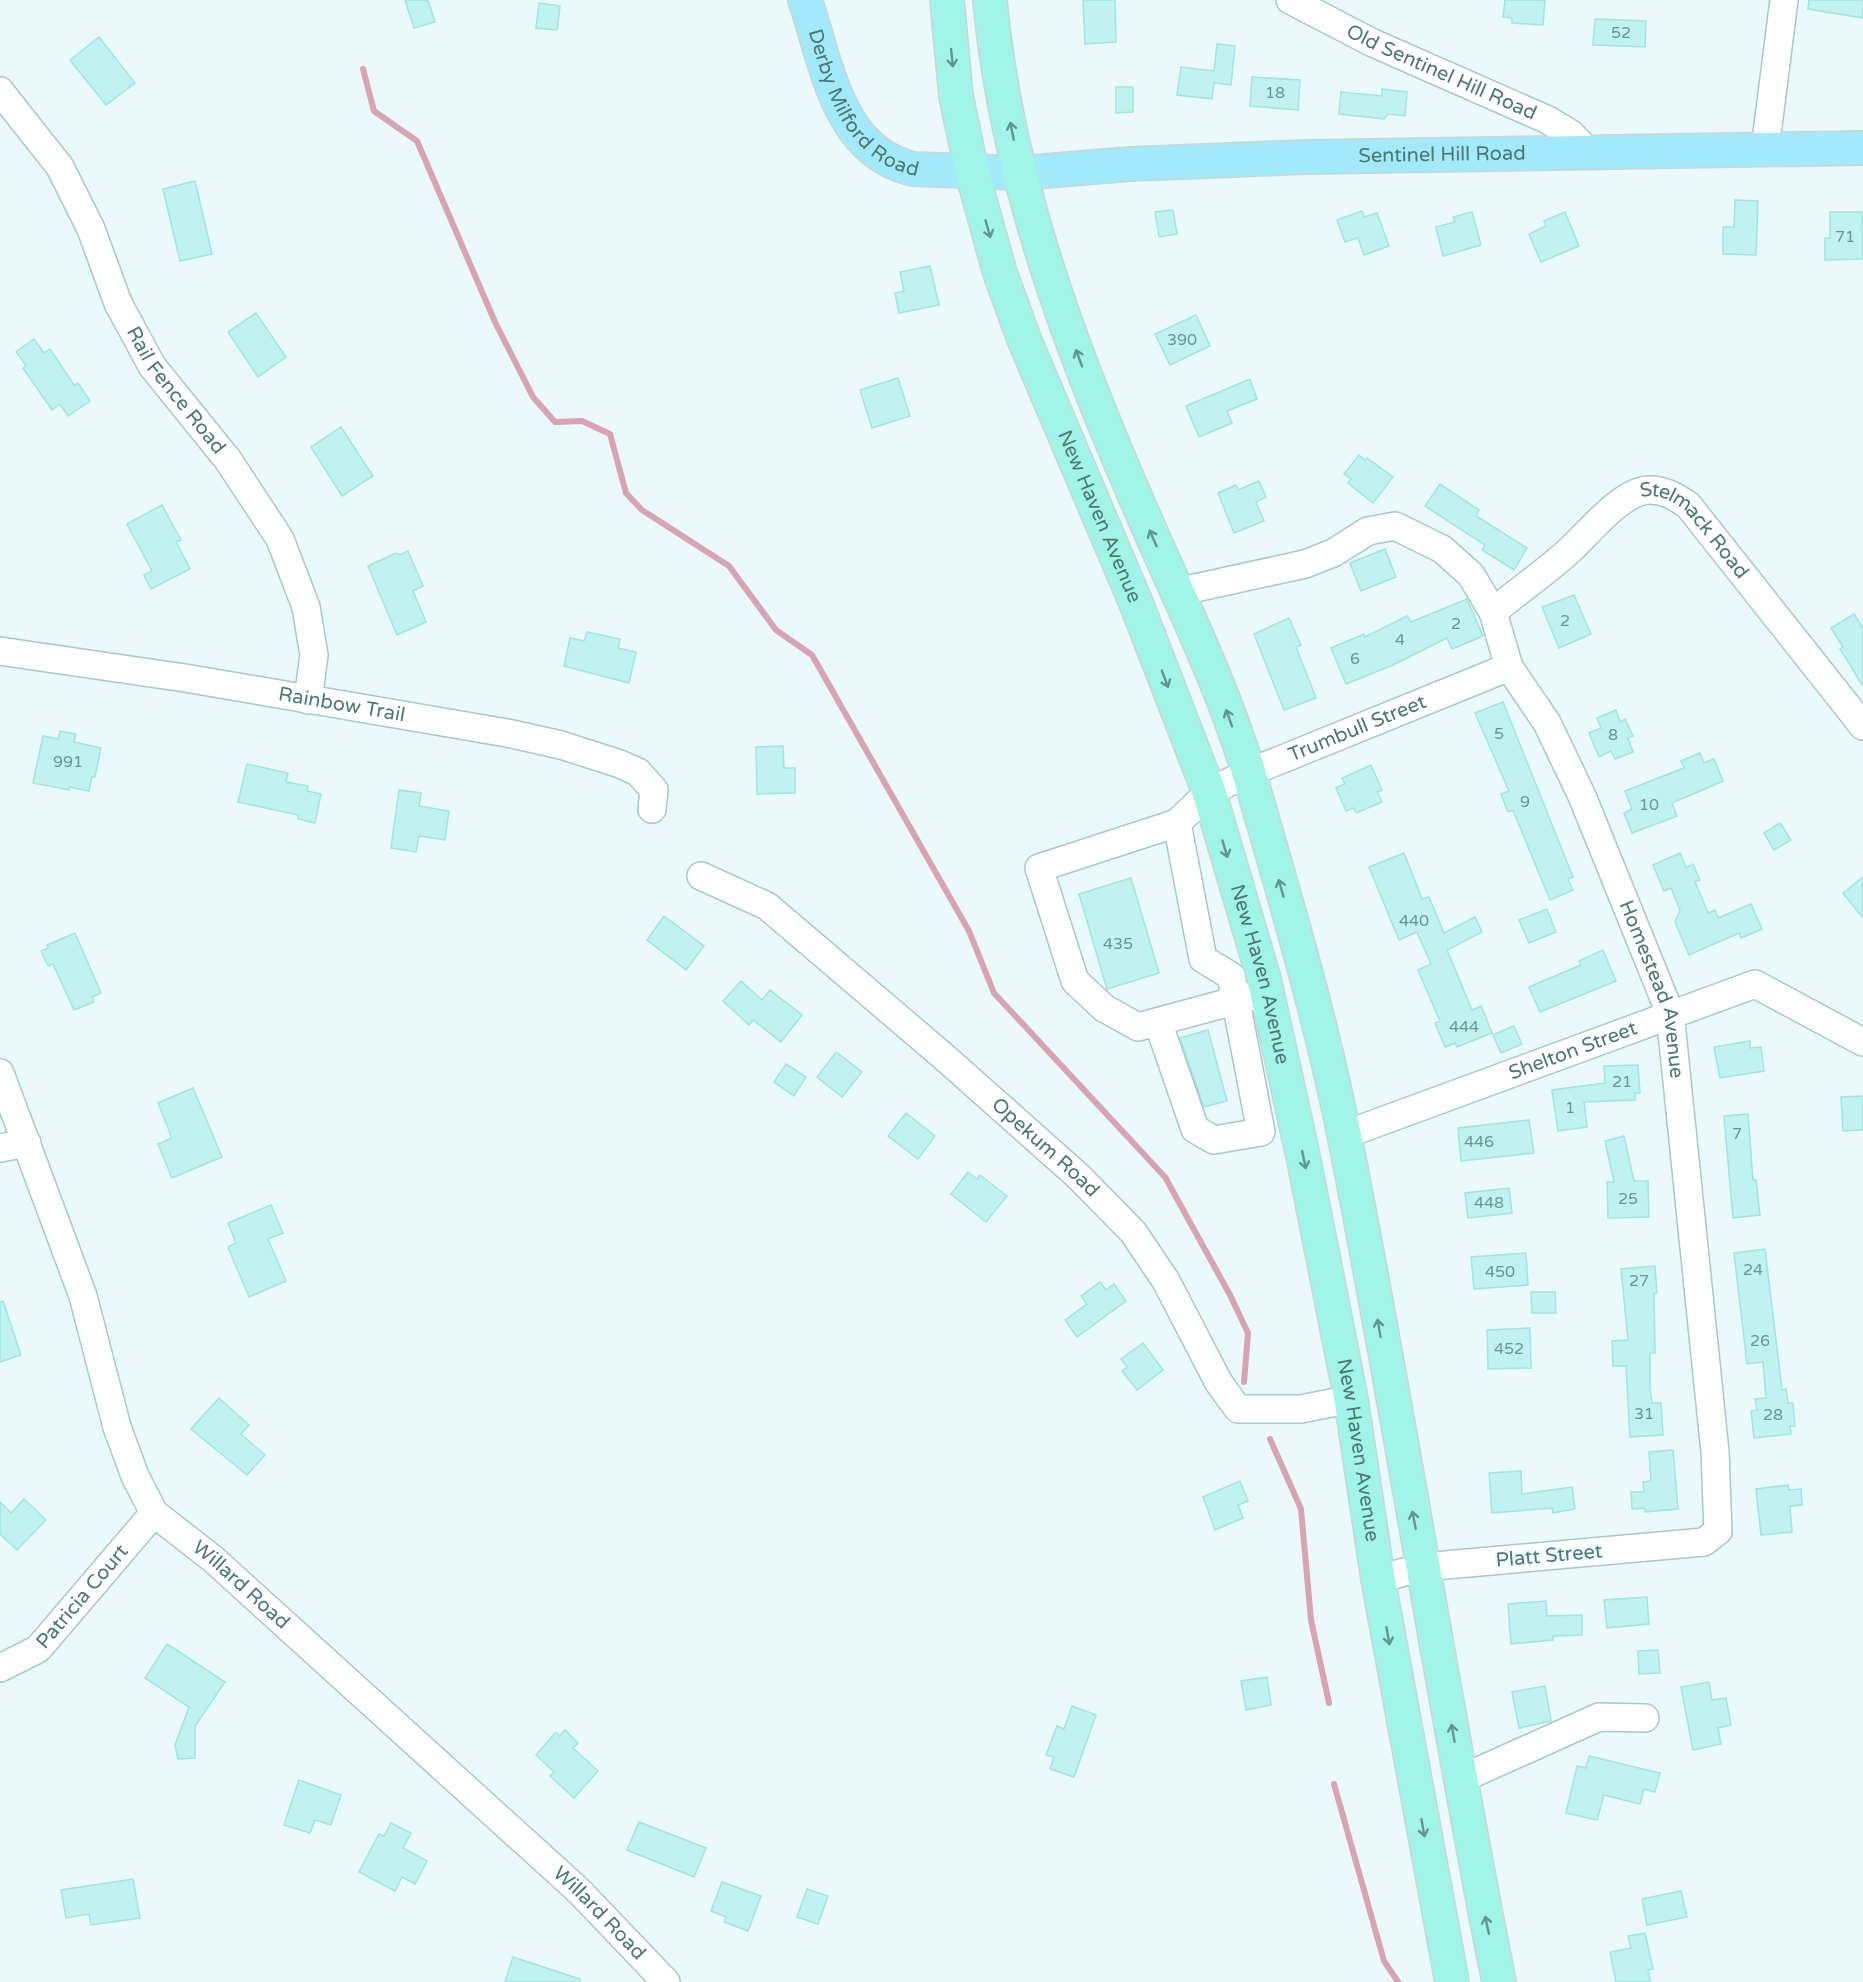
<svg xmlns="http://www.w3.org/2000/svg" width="1863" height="1982" viewBox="0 0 1863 1982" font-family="'Varela Round',sans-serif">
<rect width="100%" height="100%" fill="#e9f9fc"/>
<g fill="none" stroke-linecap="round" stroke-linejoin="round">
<g stroke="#d8a3b2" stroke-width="6">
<polyline points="363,69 374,111 417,141 495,322 533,397 555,422 582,421 610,434 626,493 642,510 729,566 776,630 812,655 969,931 994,993 1165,1177 1230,1295 1248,1333 1244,1382"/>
<polyline points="1270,1439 1301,1509 1311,1620 1329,1703"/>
<polyline points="1334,1784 1384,1961 1398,1982"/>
</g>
</g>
<g fill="#c0f2ef" stroke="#a1e4e0" stroke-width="1.5">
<polygon points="405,0 428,0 435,22 414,28"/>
<polygon points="1083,0 1115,0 1116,42 1085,44"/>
<polygon points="1505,0 1545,0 1543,25 1512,23 1512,18 1503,17"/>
<polygon points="1809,0 1863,0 1863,18 1808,9"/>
<polygon points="539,3 560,6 557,30 536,28"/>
<polygon points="1595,19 1646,21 1645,47 1593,45"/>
<polygon points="99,37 135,83 106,105 70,60"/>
<polygon points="1217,44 1235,46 1231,85 1214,83 1212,99 1177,95 1181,67 1214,71"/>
<polygon points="1252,77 1300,80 1298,110 1250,106"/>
<polygon points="1116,87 1133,87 1133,112 1116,113"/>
<polygon points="1382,89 1407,92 1405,116 1388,114 1384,119 1339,114 1341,92 1382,96"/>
<polygon points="195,181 212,254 180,261 163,189"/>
<polygon points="1735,200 1758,201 1756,255 1723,254 1723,227 1734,227"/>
<polygon points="1173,210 1177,234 1159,237 1155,212"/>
<polygon points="1362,211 1364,217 1377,213 1389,246 1364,255 1358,238 1345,242 1337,220"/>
<polygon points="1472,212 1481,245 1443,256 1436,227 1455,222 1453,217"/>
<polygon points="1565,212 1579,246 1541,262 1529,234 1546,226 1544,221"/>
<polygon points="1830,212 1862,212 1863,259 1825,260 1825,238 1830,238"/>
<polygon points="930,266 939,305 899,313 895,293 904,291 900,272"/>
<polygon points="256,313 286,357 258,377 228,332"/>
<polygon points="1196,315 1210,346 1170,365 1155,334"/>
<polygon points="34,339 44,353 50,349 74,385 78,383 90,401 68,416 60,404 52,410 23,368 26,365 16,352"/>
<polygon points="898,378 910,416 872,428 860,390"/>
<polygon points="1250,379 1257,399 1227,411 1232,423 1199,437 1186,406"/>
<polygon points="341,427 373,476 342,496 311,447"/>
<polygon points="1359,455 1365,460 1367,458 1393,477 1373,503 1348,483 1351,479 1344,474"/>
<polygon points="1259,481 1266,497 1256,502 1264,521 1234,533 1218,493 1236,485 1238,490"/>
<polygon points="1440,484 1479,510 1476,516 1527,548 1514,570 1482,550 1485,545 1425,506"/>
<polygon points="162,505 181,540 176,542 190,569 151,589 144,575 152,571 127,524"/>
<polygon points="1385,549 1396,577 1361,591 1350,563"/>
<polygon points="408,551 423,586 413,591 426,622 397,635 368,566 396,553 400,555"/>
<polygon points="1574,595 1591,634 1559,648 1542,607"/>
<polygon points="1467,599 1483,636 1452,649 1447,638 1393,665 1346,684 1331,648 1364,634 1365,637 1407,616 1411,622"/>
<polygon points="1854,614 1863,628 1863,686 1840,649 1843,647 1831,628"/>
<polygon points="1289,618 1301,645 1296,647 1316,698 1284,710 1254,634"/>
<polygon points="587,632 620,639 618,648 636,652 629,683 564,666 570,638 584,641"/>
<polygon points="1503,702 1573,877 1568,879 1573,890 1550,900 1513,810 1508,812 1501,794 1509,791 1475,713"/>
<polygon points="1616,710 1620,722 1625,719 1633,736 1628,738 1633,752 1615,759 1611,751 1599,757 1589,733 1601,728 1597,718"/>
<polygon points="60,731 76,734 74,742 101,748 95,777 92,777 89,791 70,787 69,790 33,783 43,736 58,739"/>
<polygon points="783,746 784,768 795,768 795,793 757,794 756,747"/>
<polygon points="1700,753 1704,763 1714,759 1723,781 1672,803 1677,816 1632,833 1624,813 1632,809 1625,791 1684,768 1681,761"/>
<polygon points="247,764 288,773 286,782 308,786 307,791 321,794 315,823 298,819 298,815 238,802"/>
<polygon points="1371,765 1382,790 1377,792 1382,802 1356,813 1354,808 1346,811 1336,788 1345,784 1342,778"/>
<polygon points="399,790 421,793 419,806 449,811 445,840 419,836 416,852 391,848"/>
<polygon points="1780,823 1791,840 1774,850 1764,833"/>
<polygon points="1404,853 1422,899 1429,897 1444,933 1475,917 1482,932 1447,950 1472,1010 1481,1006 1492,1033 1457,1047 1455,1043 1445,1047 1435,1023 1440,1021 1418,970 1431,964 1417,932 1399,940 1369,867"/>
<polygon points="1680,853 1686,868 1693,864 1700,880 1695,882 1708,913 1715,910 1718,918 1751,904 1762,929 1741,938 1739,933 1689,955 1675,922 1680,910 1671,888 1664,891 1653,865"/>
<polygon points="1863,877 1863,918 1843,893"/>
<polygon points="1131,878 1159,973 1107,989 1079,894"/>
<polygon points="1547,909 1556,932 1529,943 1519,920"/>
<polygon points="664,916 704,946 686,970 647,940"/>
<polygon points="75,933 101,993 92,997 94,1002 74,1010 53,964 48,966 41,951 48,948 47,945"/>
<polygon points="1603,950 1616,981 1540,1012 1529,987 1581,965 1579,961"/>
<polygon points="741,981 762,1000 770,990 802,1015 781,1042 753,1020 749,1025 723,1001"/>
<polygon points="1514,1026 1522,1044 1501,1053 1493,1035"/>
<polygon points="1208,1030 1227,1101 1204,1107 1180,1038"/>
<polygon points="1750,1041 1750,1048 1761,1047 1764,1071 1720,1078 1714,1047"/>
<polygon points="836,1052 862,1072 842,1097 817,1077"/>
<polygon points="786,1064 806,1077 794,1096 774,1082"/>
<polygon points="1638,1065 1640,1093 1635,1093 1635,1100 1584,1102 1587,1127 1558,1131 1552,1090 1605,1083 1604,1066"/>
<polygon points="193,1088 222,1157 172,1178 158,1144 172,1138 158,1103"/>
<polygon points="1863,1096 1863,1130 1843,1131 1841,1097"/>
<polygon points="906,1113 935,1136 918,1159 888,1136"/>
<polygon points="1748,1114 1753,1180 1756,1180 1760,1215 1733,1218 1724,1116"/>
<polygon points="1529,1120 1534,1153 1461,1161 1458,1128"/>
<polygon points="1624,1136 1634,1181 1648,1181 1649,1217 1608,1218 1607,1182 1614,1182 1605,1141"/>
<polygon points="968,1172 977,1179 980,1175 1007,1196 986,1222 951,1194"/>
<polygon points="1509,1188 1512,1213 1468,1218 1465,1193"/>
<polygon points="271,1205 283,1233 268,1239 286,1281 249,1297 228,1247 236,1243 228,1223"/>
<polygon points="1765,1249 1782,1390 1786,1389 1788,1403 1793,1403 1795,1426 1790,1426 1791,1434 1754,1438 1751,1411 1757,1410 1755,1399 1766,1398 1763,1362 1747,1364 1734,1253"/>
<polygon points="1526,1253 1528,1285 1474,1289 1471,1257"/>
<polygon points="1655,1266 1657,1293 1654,1294 1655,1353 1650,1353 1650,1388 1652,1403 1661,1403 1663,1435 1630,1437 1626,1366 1613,1366 1612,1341 1628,1340 1621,1269"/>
<polygon points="1100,1282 1106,1290 1114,1284 1126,1301 1077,1337 1065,1320 1087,1304 1081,1296"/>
<polygon points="1531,1292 1555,1292 1556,1313 1532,1313"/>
<polygon points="3,1301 21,1355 0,1362 0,1302"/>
<polygon points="1530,1328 1531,1368 1488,1369 1487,1330"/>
<polygon points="1143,1343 1163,1370 1137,1390 1122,1371 1127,1367 1121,1359"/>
<polygon points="219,1398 249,1425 241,1434 265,1455 247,1475 191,1429"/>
<polygon points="1673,1450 1678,1509 1645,1512 1645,1508 1632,1509 1631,1492 1644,1492 1643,1482 1651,1481 1649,1452"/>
<polygon points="1521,1471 1522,1494 1572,1487 1575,1509 1553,1513 1552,1508 1492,1513 1489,1473"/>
<polygon points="1240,1481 1248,1501 1238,1505 1243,1518 1215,1530 1203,1497"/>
<polygon points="1788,1485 1789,1490 1801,1489 1802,1505 1790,1506 1792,1532 1761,1535 1756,1489"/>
<polygon points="24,1499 46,1520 17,1550 0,1534 0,1502 11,1513"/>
<polygon points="1647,1597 1649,1624 1607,1628 1604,1600"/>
<polygon points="1546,1601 1547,1616 1582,1615 1582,1635 1553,1636 1553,1640 1511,1644 1508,1604"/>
<polygon points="167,1644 225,1682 195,1726 195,1758 178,1759 175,1745 189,1707 145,1678"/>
<polygon points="1658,1650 1660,1673 1639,1674 1638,1651"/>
<polygon points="1267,1677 1271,1705 1246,1710 1241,1681"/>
<polygon points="1709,1682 1712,1700 1726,1698 1731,1725 1718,1728 1721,1744 1693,1750 1681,1687"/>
<polygon points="1545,1686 1551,1721 1519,1728 1512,1692"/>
<polygon points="1072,1706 1096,1715 1074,1777 1050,1769 1054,1757 1046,1755 1057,1726 1064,1729"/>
<polygon points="565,1730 578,1743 573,1748 598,1771 574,1798 550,1776 554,1772 536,1755 556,1732 560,1736"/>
<polygon points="1589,1756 1660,1773 1655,1792 1644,1789 1640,1804 1604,1795 1597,1820 1566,1813 1577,1766 1586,1768"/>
<polygon points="299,1780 341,1795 331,1825 315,1820 310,1833 284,1825"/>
<polygon points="639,1822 706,1848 694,1877 627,1850"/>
<polygon points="391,1823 411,1833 403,1848 427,1861 415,1884 402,1877 395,1891 359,1872 379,1834 384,1836"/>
<polygon points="133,1879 140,1918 91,1925 89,1914 66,1918 61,1890"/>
<polygon points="722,1882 761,1896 748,1931 724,1922 726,1917 711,1911"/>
<polygon points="807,1889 828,1896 818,1924 797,1917"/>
<polygon points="1681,1891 1687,1917 1647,1925 1642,1899"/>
<polygon points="1645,1933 1653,1969 1648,1970 1651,1982 1616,1982 1610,1952 1631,1948 1628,1936"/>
<polygon points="513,1957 580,1979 580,1982 505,1982"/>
</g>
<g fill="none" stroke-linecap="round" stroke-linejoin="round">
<defs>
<g id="minor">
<path id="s1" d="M1290 0 1373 43 1548 120 1571 134 1588 152"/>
<path id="s2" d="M0 91 60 167 91 229 118 303 152 366 228 460 280 539 306 607 314 655 308 700"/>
<polyline points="1765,149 1784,0"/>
<path id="s3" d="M1177 592 1305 564 1333 553 1368 531 1395 526 1442 549 1471 575 1493 612 1509 667 1547 723 1582 796 1670 1013 1715 1452 1718 1531 1704 1542 1423 1567 1378 1579"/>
<path id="s4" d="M1493 612C1518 591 1546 572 1570 550 1589 533 1622 490 1650 490 1665 490 1676 497 1688 505L1863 726"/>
<path id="s5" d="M0 651 185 678 507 733 561 745 620 764 638 772 654 790 652 809"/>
<path id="s6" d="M701 876 767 906 943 1056 1078 1176 1133 1232 1166 1281 1219 1383 1238 1409H1301L1351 1399"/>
<path id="s7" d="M1267 992 1138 1027 1104 1008 1075 981 1039 868 1177 823 1209 792 1248 773 1509 667"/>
<polyline points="1158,1022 1195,1129 1214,1140 1261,1132 1231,976 1203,959 1177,823"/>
<path id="s8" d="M0 1073 83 1296 117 1427 135 1476 154 1513 213 1559 579 1891 666 1982"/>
<path id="s9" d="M1344 1135 1755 984 1863 1042"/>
<polyline points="0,1148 27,1143"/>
<path id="s10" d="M0 1668 38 1649 154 1513"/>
<polyline points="1461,1779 1599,1717 1645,1718"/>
</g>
<g id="major">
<path id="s11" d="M805 0C827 64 837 151 913 169L1021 173 1130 164 1307 157 1863 148"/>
</g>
<g id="highway">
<path id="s12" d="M947 0 956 96 972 172 1000 273 1024 339 1136 603 1209 792 1264 979 1303 1156 1351 1399 1378 1579 1452 1982"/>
<path d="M990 0C1006 175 1068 343 1138 503 1177 594 1223 685 1251 780 1285 898 1321 1018 1345 1139 1401 1419 1443 1702 1499 1982"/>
</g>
</defs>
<use href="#minor" stroke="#a8c9c8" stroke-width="30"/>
<use href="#major" stroke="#c9d6d5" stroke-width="36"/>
<use href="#highway" stroke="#c9d6d5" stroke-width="36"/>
<use href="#minor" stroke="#fff" stroke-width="27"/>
<use href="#major" stroke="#a2e9fa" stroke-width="33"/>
<use href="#highway" stroke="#a1f5e6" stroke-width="33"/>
</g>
<defs><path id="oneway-shaft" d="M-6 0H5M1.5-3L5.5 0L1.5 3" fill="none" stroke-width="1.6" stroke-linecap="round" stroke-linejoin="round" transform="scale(1.5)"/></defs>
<g stroke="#619690">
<use href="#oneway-shaft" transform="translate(952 58) rotate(84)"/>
<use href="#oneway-shaft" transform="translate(1012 131) rotate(-101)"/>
<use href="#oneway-shaft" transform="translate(988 229) rotate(74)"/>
<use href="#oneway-shaft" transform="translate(1079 358) rotate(-110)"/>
<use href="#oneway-shaft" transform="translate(1153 538) rotate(-114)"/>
<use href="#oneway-shaft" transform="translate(1165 679) rotate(69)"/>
<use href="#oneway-shaft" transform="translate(1229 718) rotate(-110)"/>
<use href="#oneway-shaft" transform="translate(1225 849) rotate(73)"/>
<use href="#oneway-shaft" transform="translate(1281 888) rotate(-106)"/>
<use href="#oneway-shaft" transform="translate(1304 1160) rotate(78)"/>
<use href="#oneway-shaft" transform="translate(1379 1328) rotate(-100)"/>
<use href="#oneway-shaft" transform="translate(1414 1520) rotate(-101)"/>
<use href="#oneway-shaft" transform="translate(1388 1636) rotate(80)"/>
<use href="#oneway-shaft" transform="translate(1453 1733) rotate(-100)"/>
<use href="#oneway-shaft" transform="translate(1423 1828) rotate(80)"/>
<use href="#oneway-shaft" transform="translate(1487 1925) rotate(-102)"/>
</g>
<g text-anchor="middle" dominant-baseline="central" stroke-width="5" stroke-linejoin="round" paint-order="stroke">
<g font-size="16" fill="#699692">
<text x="1621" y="33">52</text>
<text x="1275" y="93">18</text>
<text x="1845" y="237">71</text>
<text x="1182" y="340">390</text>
<text x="1565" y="621">2</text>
<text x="1456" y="624">2</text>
<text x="1400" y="640">4</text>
<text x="1355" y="659">6</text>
<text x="1499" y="734">5</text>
<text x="1613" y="735">8</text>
<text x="68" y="762">991</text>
<text x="1525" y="802">9</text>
<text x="1649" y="805">10</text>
<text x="1414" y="921">440</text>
<text x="1118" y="944">435</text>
<text x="1464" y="1027">444</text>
<text x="1622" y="1082">21</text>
<text x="1570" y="1108">1</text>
<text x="1737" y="1134">7</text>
<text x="1479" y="1142">446</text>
<text x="1628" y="1199">25</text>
<text x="1489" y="1203">448</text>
<text x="1753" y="1270">24</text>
<text x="1500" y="1272">450</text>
<text x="1639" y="1281">27</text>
<text x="1760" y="1341">26</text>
<text x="1509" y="1349">452</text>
<text x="1644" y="1414">31</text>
<text x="1773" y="1415">28</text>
</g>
<g font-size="20" fill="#4c7773" stroke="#effcff">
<text stroke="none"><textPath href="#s1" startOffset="168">Old Sentinel Hill Road</textPath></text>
<text stroke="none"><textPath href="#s11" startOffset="124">Derby Milford Road</textPath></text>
<text stroke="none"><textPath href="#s11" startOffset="741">Sentinel Hill Road</textPath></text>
<text stroke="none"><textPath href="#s2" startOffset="350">Rail Fence Road</textPath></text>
<text stroke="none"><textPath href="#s12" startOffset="542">New Haven Avenue</textPath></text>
<text stroke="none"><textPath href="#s4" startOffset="262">Stelmack Road</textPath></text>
<text stroke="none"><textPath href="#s5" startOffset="346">Rainbow Trail</textPath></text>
<text stroke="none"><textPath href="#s7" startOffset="682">Trumbull Street</textPath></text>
<text stroke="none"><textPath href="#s12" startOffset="1028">New Haven Avenue</textPath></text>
<text stroke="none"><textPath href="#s3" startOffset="777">Homestead Avenue</textPath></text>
<text stroke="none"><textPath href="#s9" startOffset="244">Shelton Street</textPath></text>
<text stroke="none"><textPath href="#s6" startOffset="441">Opekum Road</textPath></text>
<text stroke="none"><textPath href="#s12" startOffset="1514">New Haven Avenue</textPath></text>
<text transform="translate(1549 1556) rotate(-5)">Platt Street</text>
<text stroke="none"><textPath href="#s8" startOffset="580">Willard Road</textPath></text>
<text stroke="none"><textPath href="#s10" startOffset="111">Patricia Court</textPath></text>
<text stroke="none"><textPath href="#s8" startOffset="1066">Willard Road</textPath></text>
</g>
</g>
</svg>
